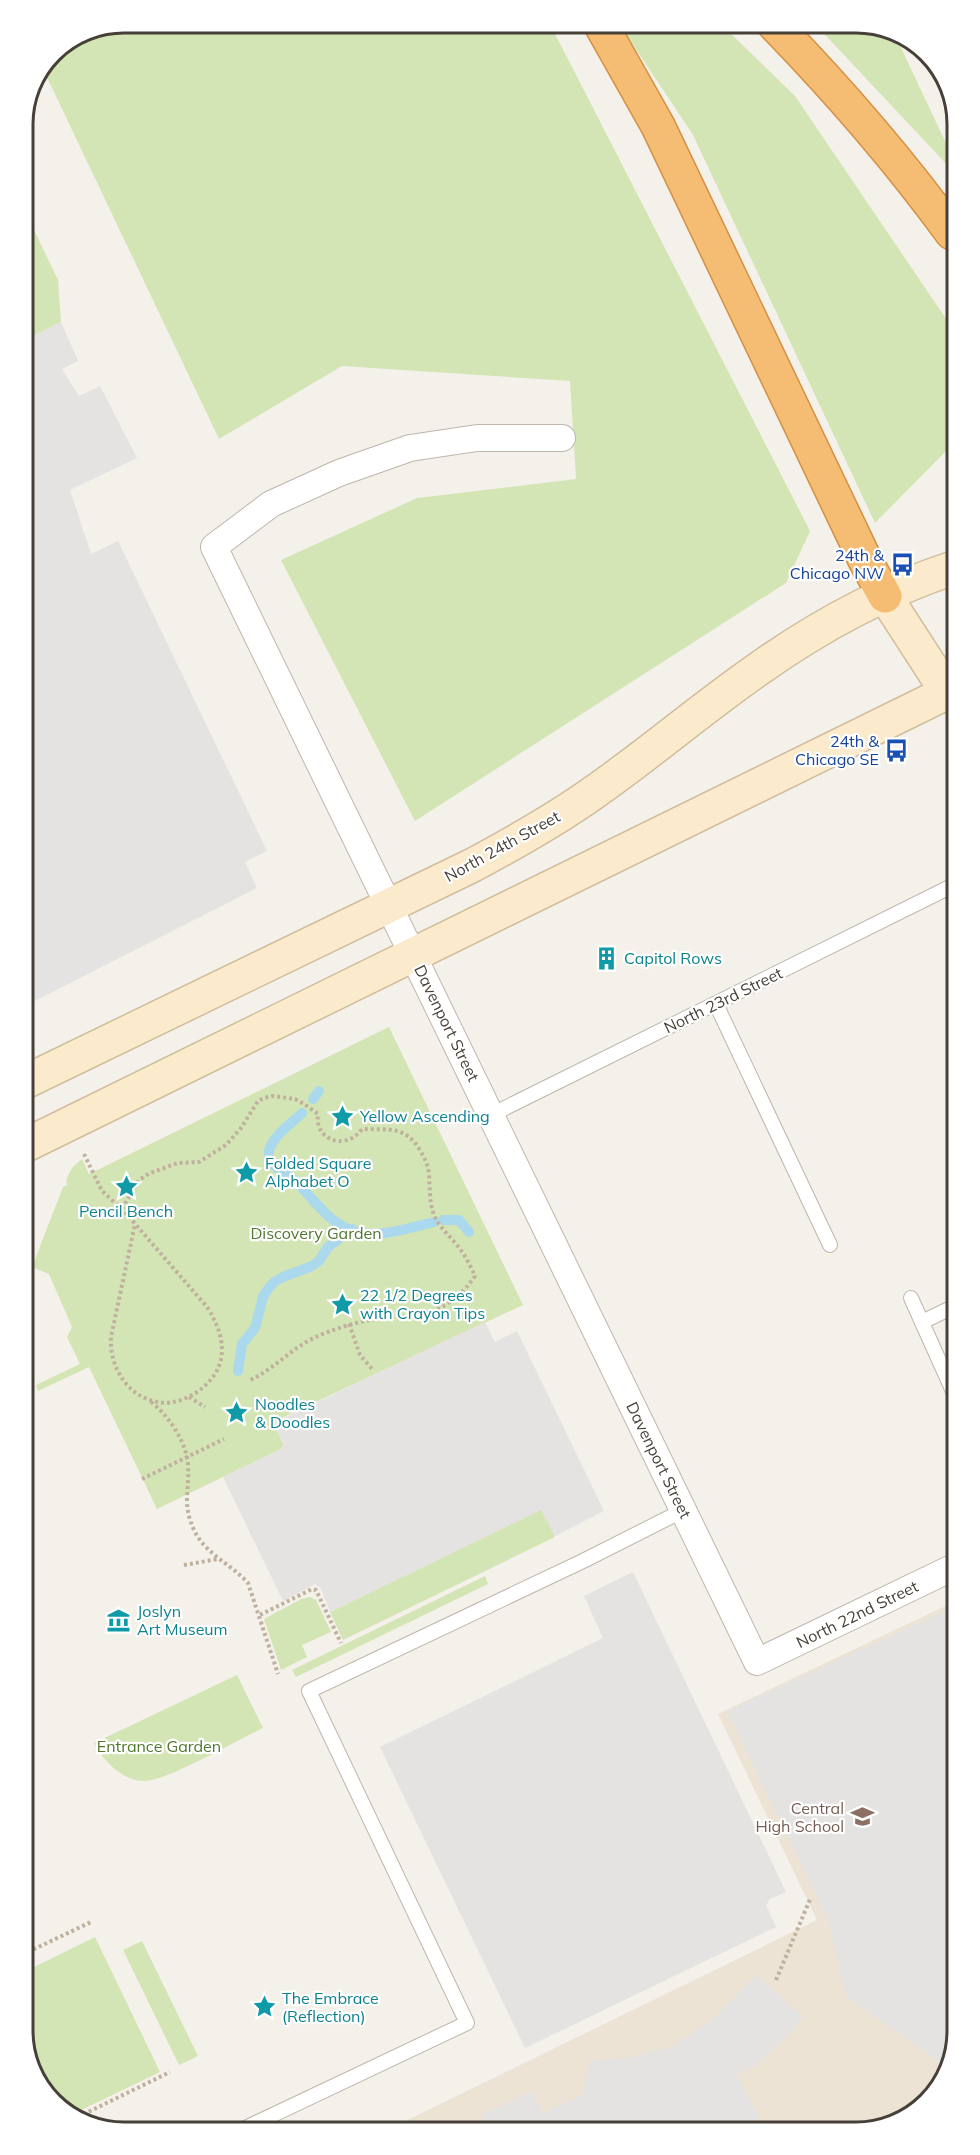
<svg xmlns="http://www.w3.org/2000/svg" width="980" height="2155" viewBox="0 0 980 2155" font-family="Mulish,sans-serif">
<rect width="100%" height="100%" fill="#f4f0ea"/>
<polygon fill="#ece3d4" points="956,1601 957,2031 940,2087 889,2127 387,2130 817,1920 718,1714"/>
<g fill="#d4e5b5">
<polygon points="814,23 863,23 895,35 952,156 952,170"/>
<polygon points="721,24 795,96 953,329 953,444 875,523 693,135 620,25"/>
<polygon points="551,26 810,531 786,583 415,821 281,560 417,498 576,479 570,381 342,366 219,439 44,71 53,52 86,30"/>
<polygon points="23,207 58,280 61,322 23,341"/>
<path d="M389 1027 523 1305 273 1422 285 1447 157 1509 89 1367 38 1391 36 1385 80 1364 67 1337 72 1327 49 1274 32 1267 63 1187 68 1184 66 1183C68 1171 73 1166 82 1159L89 1174Z"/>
<polygon points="534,1494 555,1536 553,1538 343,1640 330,1612 528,1516"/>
<polygon points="485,1576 488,1584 296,1677 292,1670"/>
<polygon points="310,1597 316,1600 331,1632 302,1645 307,1657 281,1670 264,1619 301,1599"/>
<path d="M237 1675 263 1728C239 1739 167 1781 144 1781 122 1781 103 1760 94 1743Z"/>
<polygon points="95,1937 160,2072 71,2115 62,2111 28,2064 28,1970"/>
<polygon points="142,1941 198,2056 179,2065 123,1950"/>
</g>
<g fill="#e5e3e1">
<polygon points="61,322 78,361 62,369 79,396 100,386 137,458 70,490 91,554 118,541 267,851 245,862 257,888 25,1006 23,341"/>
<polygon points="485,1322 495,1342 517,1331 604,1511 555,1536 541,1510 330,1612 321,1589 315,1584 283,1601 223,1477 281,1449 284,1443 273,1423"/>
<polygon points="633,1572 786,1892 770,1899 766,1905 776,1927 525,2048 380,1747 603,1638 584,1596"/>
<polygon points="956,1606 957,2031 946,2067 846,1996 828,1920 727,1711"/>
<polygon points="756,1975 803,2017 790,2034 755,2066 736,2074 759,2117 740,2128 611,2129 606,2121 588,2127 588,2129 489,2130 481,2115 532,2091 543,2113 583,2095 589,2061 629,2058 673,2046 713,2019"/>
</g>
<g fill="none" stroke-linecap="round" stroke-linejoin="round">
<g stroke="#aad8ec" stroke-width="10">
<polyline points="313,1099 319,1091"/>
<path d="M302 1113C292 1123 272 1136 269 1151 266 1166 285 1172 294 1180 317 1201 327 1225 361 1233 381 1237 414 1227 434 1222"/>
<polyline points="443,1220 459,1220 469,1232"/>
<polyline points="238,1371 242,1344 255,1328 263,1297 268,1289 274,1282 283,1277 312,1266 319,1261 328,1247 352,1229"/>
</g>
<defs>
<g id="lane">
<polyline points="716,1004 830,1245"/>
<polyline points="491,1115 954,885"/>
<polyline points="911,1298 956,1398"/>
<polyline points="922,1322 955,1306"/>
<polyline points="239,2131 467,2023 309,1691 583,1561 684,1510"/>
</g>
<polyline id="street" points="562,438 477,438 410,448 339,473 271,504 214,547 757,1662 956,1566"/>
<g id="secondary">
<polyline points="885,596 947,692"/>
<path d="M25 1082 473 865C514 843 555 820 593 793 649 754 701 709 757 670 816 628 884 591 953 568"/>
<polyline points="26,1145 954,689"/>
</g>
<g id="highway">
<path d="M774 24C838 90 898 159 952 233"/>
<polyline points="601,25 658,126 866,562 885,596"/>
</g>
</defs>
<use href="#lane" stroke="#bfb6ac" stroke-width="16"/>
<use href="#street" stroke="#bfb6ac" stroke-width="28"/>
<use href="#secondary" stroke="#d0bd9c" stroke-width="36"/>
<use href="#highway" stroke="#d49043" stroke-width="36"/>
<g stroke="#c0b19f" stroke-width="4" stroke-dasharray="3 3" stroke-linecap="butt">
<path d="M84 1154 102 1191 124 1211 207 1307C227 1338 230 1369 197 1392 187 1399 171 1405 158 1402 127 1397 109 1366 111 1337L135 1224"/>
<path d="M122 1209 139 1180 150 1173 178 1163 199 1162 226 1145 241 1128 258 1101 264 1098 273 1096 295 1099 304 1104 318 1114C314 1141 347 1151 362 1129 389 1130 406 1125 421 1152 425 1159 428 1166 429 1174 430 1188 429 1201 434 1215 439 1227 448 1234 456 1244 464 1253 470 1265 475 1276 462 1296 437 1315 412 1317 404 1317 396 1316 389 1317 364 1320 341 1326 318 1336 292 1347 274 1370 248 1381"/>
<polyline points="349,1324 360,1355 372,1369"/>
<polyline points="189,1397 205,1407"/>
<path d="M151 1402C168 1415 186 1441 188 1464 190 1491 181 1503 195 1532 207 1555 231 1564 248 1583L278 1674"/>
<polyline points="142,1479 224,1439"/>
<polyline points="184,1565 218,1559"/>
<polyline points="260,1615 312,1589 316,1590 341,1643"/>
<polyline points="28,1952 91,1922"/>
<polyline points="776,1980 811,1897"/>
<polyline points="78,2117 170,2072"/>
</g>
<use href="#lane" stroke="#fff" stroke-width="14"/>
<use href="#street" stroke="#fff" stroke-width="26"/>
<use href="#secondary" stroke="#fbebcc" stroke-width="33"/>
<use href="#highway" stroke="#f5bd74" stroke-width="33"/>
</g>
<defs>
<symbol id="bus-bare" viewBox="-9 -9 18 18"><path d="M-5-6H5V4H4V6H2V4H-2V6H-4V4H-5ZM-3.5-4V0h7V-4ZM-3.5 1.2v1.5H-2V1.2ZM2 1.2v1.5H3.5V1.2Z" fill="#1a4fb4" stroke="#fff" stroke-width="2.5" paint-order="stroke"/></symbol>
<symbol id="building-bare" viewBox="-9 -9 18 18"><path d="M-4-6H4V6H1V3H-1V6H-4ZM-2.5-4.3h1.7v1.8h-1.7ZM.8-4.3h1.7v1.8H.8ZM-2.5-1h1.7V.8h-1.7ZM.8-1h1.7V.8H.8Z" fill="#0f9aa8" stroke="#fff" stroke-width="2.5" paint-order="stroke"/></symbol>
<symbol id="sight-bare" viewBox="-9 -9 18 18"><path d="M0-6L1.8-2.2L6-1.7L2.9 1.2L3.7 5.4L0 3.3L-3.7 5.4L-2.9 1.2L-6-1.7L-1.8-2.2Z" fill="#0f9aa8" stroke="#fff" stroke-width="2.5" paint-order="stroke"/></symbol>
<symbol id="museum-bare" viewBox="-9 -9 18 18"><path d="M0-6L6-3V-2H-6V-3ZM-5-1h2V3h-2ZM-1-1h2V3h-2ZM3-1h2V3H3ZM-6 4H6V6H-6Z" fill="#0f9aa8" stroke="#fff" stroke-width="2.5" paint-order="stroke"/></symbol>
<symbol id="school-bare" viewBox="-9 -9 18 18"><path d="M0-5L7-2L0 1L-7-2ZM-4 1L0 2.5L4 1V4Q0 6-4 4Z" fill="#8d6e63" stroke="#fff" stroke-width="2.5" paint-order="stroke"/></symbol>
</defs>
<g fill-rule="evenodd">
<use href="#bus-bare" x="886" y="548" width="33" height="33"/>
<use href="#bus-bare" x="880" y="734" width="33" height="33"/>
<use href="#building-bare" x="590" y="942" width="33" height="33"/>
<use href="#sight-bare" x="326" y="1100" width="33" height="33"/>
<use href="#sight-bare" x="230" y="1156" width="33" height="33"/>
<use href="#sight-bare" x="110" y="1170" width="33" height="33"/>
<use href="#sight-bare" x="326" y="1288" width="33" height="33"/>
<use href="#sight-bare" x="220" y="1396" width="33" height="33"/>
<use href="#museum-bare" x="102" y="1604" width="33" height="33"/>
<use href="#school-bare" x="846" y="1800" width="33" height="33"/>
<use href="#sight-bare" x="248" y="1990" width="33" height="33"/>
</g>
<g text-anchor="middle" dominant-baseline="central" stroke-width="4.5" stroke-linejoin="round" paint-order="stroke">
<g font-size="16" fill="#164399" stroke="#fff" text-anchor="end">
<text x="884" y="555">24th &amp;<tspan x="884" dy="18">Chicago NW</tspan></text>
<text x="879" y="741">24th &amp;<tspan x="879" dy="18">Chicago SE</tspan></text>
</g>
<g font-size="16" fill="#474038" stroke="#fff">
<text transform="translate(502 846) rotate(-29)">North 24th Street</text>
<text transform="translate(723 1000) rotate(-26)">North 23rd Street</text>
<text transform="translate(447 1023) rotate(64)">Davenport Street</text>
<text transform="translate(659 1460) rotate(64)">Davenport Street</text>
<text transform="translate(857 1614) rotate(-26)">North 22nd Street</text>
</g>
<g font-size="16" fill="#0d838f" stroke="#fff" text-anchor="start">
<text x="624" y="958">Capitol Rows</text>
<text x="360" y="1116">Yellow Ascending</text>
<text x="265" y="1163">Folded Square<tspan x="265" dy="18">Alphabet O</tspan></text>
<text x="126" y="1211" text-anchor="middle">Pencil Bench</text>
<text x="360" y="1295">22 1/2 Degrees<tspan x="360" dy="18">with Crayon Tips</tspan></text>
<text x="255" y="1404">Noodles<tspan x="255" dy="18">&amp; Doodles</tspan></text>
<text x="137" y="1611">Joslyn<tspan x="137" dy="18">Art Museum</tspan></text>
<text x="282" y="1998">The Embrace<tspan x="282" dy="18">(Reflection)</tspan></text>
</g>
<g font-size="16" fill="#50762f" stroke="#fff">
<text x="316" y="1233">Discovery Garden</text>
<text x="159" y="1746">Entrance Garden</text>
</g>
<g font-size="16" fill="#785e54" stroke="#fff" text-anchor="end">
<text x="844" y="1808">Central<tspan x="844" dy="18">High School</tspan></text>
</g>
</g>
<path d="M0 0H980V2155H0ZM124 33H856A91 91 0 0 1 947 124V2031A91 91 0 0 1 856 2122H124A91 91 0 0 1 33 2031V124A91 91 0 0 1 124 33Z" fill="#fff" fill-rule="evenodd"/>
<path fill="none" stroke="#474038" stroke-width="3" d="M124 33H856A91 91 0 0 1 947 124V2031A91 91 0 0 1 856 2122H124A91 91 0 0 1 33 2031V124A91 91 0 0 1 124 33Z"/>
</svg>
